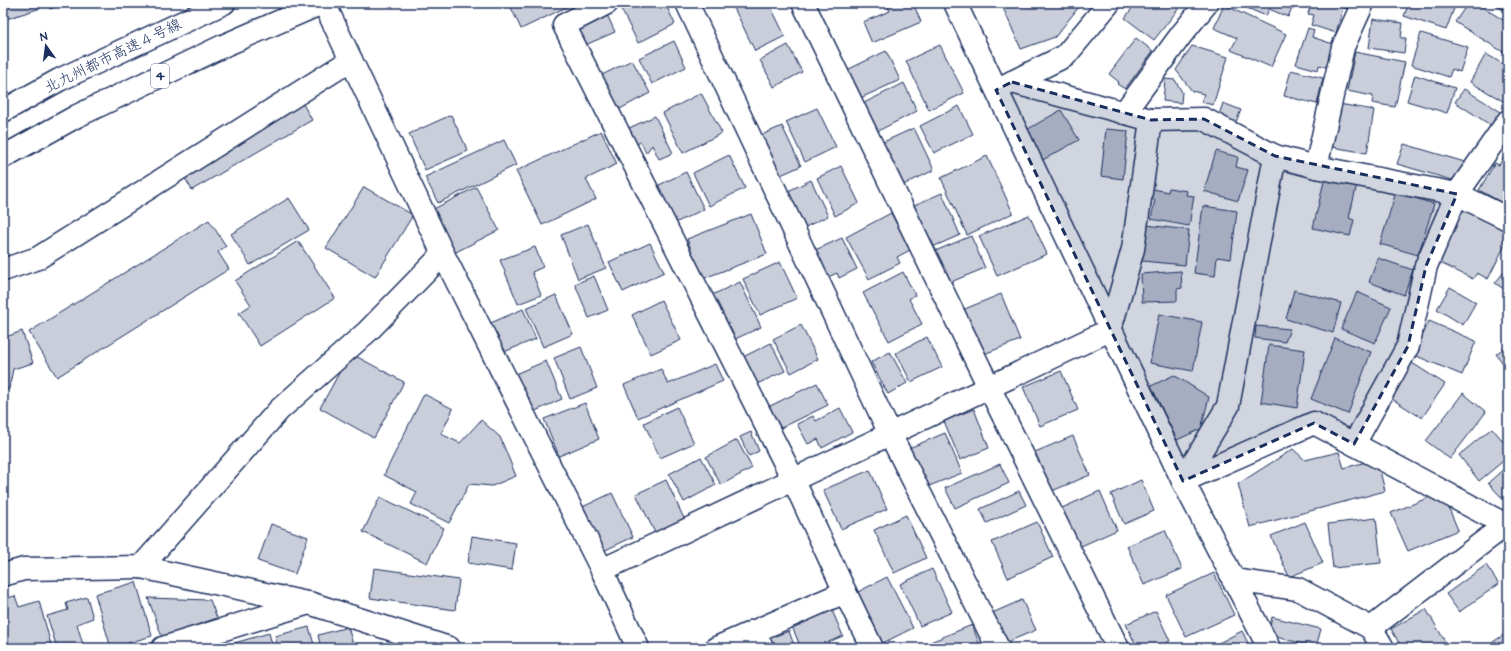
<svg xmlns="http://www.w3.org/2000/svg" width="1511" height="651" viewBox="0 0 1511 651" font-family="'Architects Daughter','Klee One',sans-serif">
<rect width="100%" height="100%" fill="#fff"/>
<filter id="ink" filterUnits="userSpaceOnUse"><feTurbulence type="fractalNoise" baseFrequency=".025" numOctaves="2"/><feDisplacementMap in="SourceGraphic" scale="8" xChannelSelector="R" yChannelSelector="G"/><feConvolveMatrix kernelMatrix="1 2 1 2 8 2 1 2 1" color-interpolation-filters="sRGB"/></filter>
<g filter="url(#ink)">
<g fill="#caceda" stroke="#1b2f5e">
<polygon points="3,3 40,3 41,8 3,20"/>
<polygon points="47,3 65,3 50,9"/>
<polygon points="509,3 575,3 521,29"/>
<polygon points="618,3 665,3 675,24 638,43"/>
<polygon points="743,3 769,3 785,36 755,51 734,8"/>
<polygon points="886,3 913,3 921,22 872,43 863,22 890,11"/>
<polygon points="1001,3 1082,3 1055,37 1021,49"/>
<polygon points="1136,3 1183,3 1154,40 1125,18"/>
<polygon points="1241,3 1294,3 1288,17 1269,9 1266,16 1240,5"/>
<polygon points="1311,3 1351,3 1349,9 1343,8 1336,33 1311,25 1314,15 1308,14"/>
<polygon points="1409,3 1456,3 1446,30 1404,16"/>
<polygon points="1468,3 1476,3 1508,23 1508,44 1503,52 1455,22"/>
<polygon points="1495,3 1508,3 1508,12 1494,5"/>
<polygon points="1224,5 1286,34 1271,67 1231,50 1237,38 1214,28"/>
<polygon points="604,8 615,32 583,46 573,23"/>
<polygon points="1373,19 1403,23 1401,38 1406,38 1404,53 1369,48"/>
<polygon points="1308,28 1314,30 1312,37 1333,44 1326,67 1319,65 1318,70 1296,64"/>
<polygon points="1421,33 1468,47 1460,72 1452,69 1449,77 1411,65"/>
<polygon points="1136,38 1153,51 1125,89 1117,84 1119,82 1109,74"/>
<polygon points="674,41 686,67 652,84 639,58"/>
<polygon points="788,45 802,72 774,87 760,60"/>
<polygon points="940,45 964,93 929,110 906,61"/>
<polygon points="1192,46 1228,57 1213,105 1201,102 1204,94 1192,91 1176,70"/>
<polygon points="886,51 900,80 856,100 843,72"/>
<polygon points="1355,52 1405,62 1395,107 1372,103 1373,96 1347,91"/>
<polygon points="1486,54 1508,67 1508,104 1470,82"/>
<polygon points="632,60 650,93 618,110 600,76"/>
<polygon points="1291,70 1323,78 1317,104 1284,96"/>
<polygon points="1415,75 1455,88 1447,113 1407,101"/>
<polygon points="1165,79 1175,80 1182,92 1181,103 1163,101"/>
<polygon points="904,83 917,111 874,133 860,105"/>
<polygon points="1464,89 1501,112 1492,126 1455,102"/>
<polygon points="295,90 312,120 192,190 175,161"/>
<polygon points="701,93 722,133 683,153 663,113"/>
<polygon points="1223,103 1241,110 1236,122 1219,115"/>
<polygon points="1339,104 1374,110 1367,153 1332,147"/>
<polygon points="959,106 973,134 934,153 920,126"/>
<polygon points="817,108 836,147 805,162 786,122"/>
<polygon points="1061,110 1079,140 1041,161 1023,132"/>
<polygon points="451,115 468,151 425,170 409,134"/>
<polygon points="655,116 673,153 659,159 652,145 646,153 641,142 634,145 627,129"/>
<polygon points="782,126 801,166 774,178 755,138"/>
<polygon points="914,128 934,170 899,187 879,144"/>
<polygon points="1106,129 1128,131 1123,179 1101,176"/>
<polygon points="601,131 617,164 586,179 596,199 542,225 516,171"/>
<polygon points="504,140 516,165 438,203 425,177"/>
<polygon points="1404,144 1458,160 1468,163 1452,180 1397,164"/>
<polygon points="1216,151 1238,157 1236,167 1248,170 1238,201 1204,191"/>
<polygon points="729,155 745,188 709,206 693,173"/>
<polygon points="987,156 1013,213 967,235 941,178"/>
<polygon points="1504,157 1508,159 1508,206 1479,190 1495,163 1499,165"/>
<polygon points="841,166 859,203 835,216 817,178"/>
<polygon points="686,172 704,209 673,224 655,187"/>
<polygon points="1325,177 1357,184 1349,218 1354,220 1350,236 1313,228"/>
<polygon points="811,180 828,216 801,229 784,193"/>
<polygon points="364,187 413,215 375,277 326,248"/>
<polygon points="476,187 499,230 452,254 430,211"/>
<polygon points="1169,188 1187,191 1186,195 1194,196 1189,226 1151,219 1155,200 1151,199 1153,189 1168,192"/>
<polygon points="1396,192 1434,204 1418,255 1380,244"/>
<polygon points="942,193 960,235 928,249 910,207"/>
<polygon points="289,198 309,230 250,265 231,234"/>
<polygon points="1203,206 1237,211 1231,259 1217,257 1215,276 1194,273"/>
<polygon points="1463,208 1508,230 1508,239 1488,279 1477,273 1473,279 1436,261"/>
<polygon points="891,213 910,250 897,257 900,263 869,279 846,237"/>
<polygon points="751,214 767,254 702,279 687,239"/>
<polygon points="1029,215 1047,254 997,276 979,236"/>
<polygon points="209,220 226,246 218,252 229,269 57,377 29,332"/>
<polygon points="588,224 606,268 578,279 561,235"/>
<polygon points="1146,225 1189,230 1185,265 1142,261"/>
<polygon points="971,236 985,268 941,286 928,254"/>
<polygon points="842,238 857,269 839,278 837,273 826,278 813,251"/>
<polygon points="298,241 335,298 260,346 239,313 251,305 235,281"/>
<polygon points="650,243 664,272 623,292 609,262"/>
<polygon points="535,247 543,267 532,272 541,295 518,304 500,260"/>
<polygon points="1378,258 1413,270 1404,295 1369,282"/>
<polygon points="780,262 797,298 760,315 743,279"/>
<polygon points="1508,267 1508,292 1495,283"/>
<polygon points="1181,271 1182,288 1177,289 1177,301 1142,302 1141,274"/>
<polygon points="903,272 915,295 909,299 922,324 889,341 863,293"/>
<polygon points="594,276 608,310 589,318 575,284"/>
<polygon points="740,282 761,327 733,340 712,295"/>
<polygon points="1450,287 1476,302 1463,325 1437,309"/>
<polygon points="1294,290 1341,303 1333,333 1286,319"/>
<polygon points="1357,292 1391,307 1375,343 1341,329"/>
<polygon points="1001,294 1020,340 979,356 960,311"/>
<polygon points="556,295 573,334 543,347 526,308"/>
<polygon points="661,300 681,340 651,354 632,315"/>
<polygon points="523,309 536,339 499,354 486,325"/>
<polygon points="1159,314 1202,322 1193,371 1150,363"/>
<polygon points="1429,321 1476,341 1462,375 1414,355"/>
<polygon points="801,325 818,359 791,373 773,339"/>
<polygon points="1256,326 1290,329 1285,342 1255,338"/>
<polygon points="22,331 33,363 13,369 9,389 3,391 3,338"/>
<polygon points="927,337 942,367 911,382 896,353"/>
<polygon points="1335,338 1371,352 1348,414 1311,399"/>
<polygon points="771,343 785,371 757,384 743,357"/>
<polygon points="1269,345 1305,350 1297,408 1261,402"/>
<polygon points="1508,345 1508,370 1496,354"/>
<polygon points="581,347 597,388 570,399 554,358"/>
<polygon points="890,352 907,383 888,394 871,362"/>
<polygon points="350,353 404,382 374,438 320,408"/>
<polygon points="546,361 562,399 533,412 515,374"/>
<polygon points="1412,363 1445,384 1422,418 1389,397"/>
<polygon points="715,364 723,381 638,418 624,385 661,369 668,384"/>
<polygon points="1061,371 1078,410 1040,426 1023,387"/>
<polygon points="1174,375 1209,397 1201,429 1177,440 1151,386"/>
<polygon points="817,383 828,405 779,429 768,407"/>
<polygon points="1463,393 1486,412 1450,459 1426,441"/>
<polygon points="424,394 453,409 441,434 460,443 481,420 500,437 516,476 492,486 469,484 449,523 411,504 417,492 384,475"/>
<polygon points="585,403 599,439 559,456 544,419"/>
<polygon points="677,407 694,443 660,458 644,423"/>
<polygon points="840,408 852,432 822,448 818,439 808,444 797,424 813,416 816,421"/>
<polygon points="974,409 989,448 960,460 944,421"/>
<polygon points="1492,428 1508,447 1508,457 1479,481 1459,455"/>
<polygon points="751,432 759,451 749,456 740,437"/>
<polygon points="945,433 962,473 924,488 907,449"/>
<polygon points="1073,436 1090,475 1052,491 1035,452"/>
<polygon points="737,440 752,468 721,485 706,457"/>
<polygon points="1293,449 1305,460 1339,452 1344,468 1377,459 1385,491 1250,527 1238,484"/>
<polygon points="701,457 716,485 684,502 669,474"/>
<polygon points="1000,464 1009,483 955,508 945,488"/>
<polygon points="1508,465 1508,501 1506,502 1488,483"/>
<polygon points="870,470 887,509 841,529 823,490"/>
<polygon points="666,480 687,525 658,539 636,494"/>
<polygon points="1141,480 1154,511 1124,524 1111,494"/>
<polygon points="1019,491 1026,505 987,523 980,509"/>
<polygon points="1100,491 1117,530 1079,547 1062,508"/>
<polygon points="1442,492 1458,530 1408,551 1391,513"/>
<polygon points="612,493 633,537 599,553 574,511"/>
<polygon points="380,497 444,528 427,563 363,532"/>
<polygon points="906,515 926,558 894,573 874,530"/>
<polygon points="1376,518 1381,563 1333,568 1328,524"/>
<polygon points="1037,522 1053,557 1008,578 992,542"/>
<polygon points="1305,522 1323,563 1289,577 1271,536"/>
<polygon points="271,524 308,537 295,574 258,561"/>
<polygon points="1165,530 1182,569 1144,585 1127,546"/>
<polygon points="472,536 516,543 512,570 468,563"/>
<polygon points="1486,565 1499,584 1459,612 1446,594"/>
<polygon points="374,568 459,580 455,610 370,598"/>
<polygon points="932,569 952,612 920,626 900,584"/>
<polygon points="1214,573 1234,615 1186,637 1166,595"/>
<polygon points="887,577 913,628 881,644 856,593"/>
<polygon points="136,582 152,636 111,648 95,594"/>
<polygon points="15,596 19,607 39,601 52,648 10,648 3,622 3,599"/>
<polygon points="87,597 93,618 77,624 84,648 57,648 47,616 68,610 66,603"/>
<polygon points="148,598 210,600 217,618 162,637"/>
<polygon points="1022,600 1036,630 1005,643 992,613"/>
<polygon points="831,608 843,636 814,648 801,648 791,624"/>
<polygon points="1426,609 1449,648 1402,648 1391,629"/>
<polygon points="1156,611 1170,641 1155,648 1137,648 1126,624"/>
<polygon points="1272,617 1321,629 1316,647 1268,635"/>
<polygon points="972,625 981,648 931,648 928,643"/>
<polygon points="309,627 315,648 278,648 275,636"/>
<polygon points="348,627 354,648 321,648 318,635"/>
<polygon points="789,631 795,648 770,648 767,639"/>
<polygon points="1242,631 1249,645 1244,648 1209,648"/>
<polygon points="1508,632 1508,648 1497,648 1493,642"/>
<polygon points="269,633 273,648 217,648"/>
</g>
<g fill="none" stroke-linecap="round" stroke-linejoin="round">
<defs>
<g id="street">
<polyline points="324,3 443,254 602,570 638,648"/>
<polyline points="607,3 564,25 793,479 845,592 716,648"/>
<polyline points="687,3 890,434 998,648"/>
<polyline points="803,3 989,387 1118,648"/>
<polyline points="955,3 1183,481 1269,648"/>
<polyline points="1012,82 1151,120 1204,119 1275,156 1316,167 1457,194 1508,219"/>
<polyline points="1006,85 1065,56 1109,3"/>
<polyline points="1124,113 1181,35 1207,3"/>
<polyline points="1316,167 1343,47 1363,3"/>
<polyline points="3,270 38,258 351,60"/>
<polyline points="1354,444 1408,346 1426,266 1457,194 1508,121"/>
<polyline points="1183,481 1314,423 1508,526"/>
<polyline points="1183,481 1228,406 1275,156"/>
<polyline points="141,567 307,603"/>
<polyline points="602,570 1110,330 1133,249 1151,120"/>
<polyline points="3,575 24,569 141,567 279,410 368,331 443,254"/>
<polyline points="1233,580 1298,589 1371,628 1383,648"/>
<polyline points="845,592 872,648"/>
<polyline points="1371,628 1508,523"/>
<polyline points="754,631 762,648"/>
<polyline points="163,648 309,603 449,648"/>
</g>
<g id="highway">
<polyline points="3,111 59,80 224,3"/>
<polyline points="3,157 77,116 223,46 322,3"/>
</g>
</defs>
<use href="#street" stroke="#1b2f5e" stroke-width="25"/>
<use href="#highway" stroke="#1b2f5e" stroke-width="25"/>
<use href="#street" stroke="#fff" stroke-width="22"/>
<use href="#highway" stroke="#fff" stroke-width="22"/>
</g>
</g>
<path fill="#1b2f5e" fill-opacity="0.2" stroke="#1b2f5e" stroke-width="3" stroke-dasharray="8 5" stroke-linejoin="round" d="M1012 82 1151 120 1204 119 1275 156 1457 194 1426 266 1408 346 1354 444 1314 423 1183 481 996 90Z"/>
<g text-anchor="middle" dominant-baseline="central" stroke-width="3" stroke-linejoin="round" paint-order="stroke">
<rect fill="#fff" stroke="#5f6d8e" stroke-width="1" x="151" y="64" width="18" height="24" rx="3"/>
<g font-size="14" font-weight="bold" fill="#1b2f5e">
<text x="160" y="76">4</text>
</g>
<g font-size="15" fill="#1b2f5e" stroke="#fff">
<text transform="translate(113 56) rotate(-26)">北九州都市高速４号線</text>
</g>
</g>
<rect width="1511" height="651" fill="none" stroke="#fff" stroke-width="16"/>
<rect x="8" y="8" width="1495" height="635" fill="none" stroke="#1b2f5e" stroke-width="1.5" filter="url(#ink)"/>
<g transform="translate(46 46) rotate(346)" stroke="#ffffff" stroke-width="3" paint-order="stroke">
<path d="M0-3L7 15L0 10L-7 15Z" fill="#1b2f5e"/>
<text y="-6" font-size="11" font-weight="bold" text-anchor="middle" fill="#1b2f5e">N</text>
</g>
</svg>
